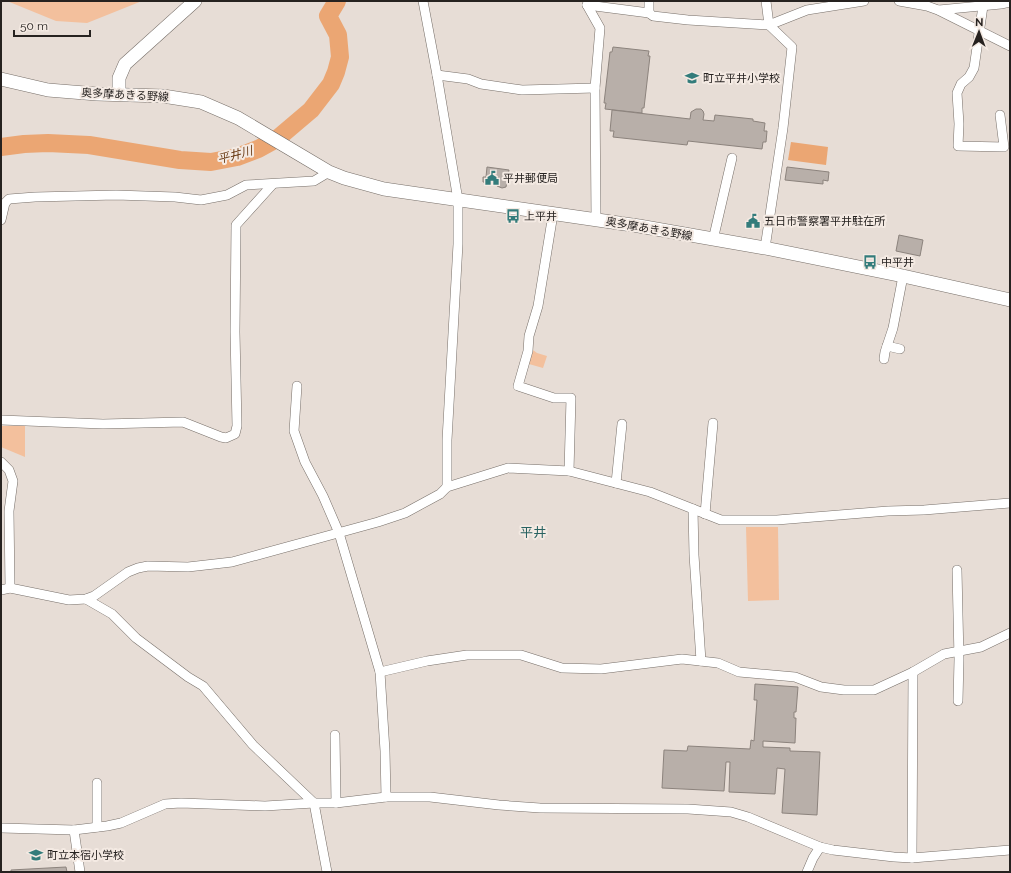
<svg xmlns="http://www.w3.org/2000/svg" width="1011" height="873" viewBox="0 0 1011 873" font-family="Raleway,'Noto Sans JP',sans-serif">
<rect width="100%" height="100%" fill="#e7ddd6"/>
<g fill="#f3c09d">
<polygon points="7,1 142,1 87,23 56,21"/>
<polygon points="533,350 537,353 547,356 543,368 529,364"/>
<polygon points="1,426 25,426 25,457 1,447"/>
<polygon points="746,527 778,527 779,600 748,601"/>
</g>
<polygon fill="#eba673" points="791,142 828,147 826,165 788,160"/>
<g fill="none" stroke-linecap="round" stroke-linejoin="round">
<polyline stroke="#eba673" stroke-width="18" points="1,147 24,144 48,143 89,145 180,160 211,162 237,157 258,149 278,138 311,110 331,84 336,72 340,57 338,35 328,16 337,1"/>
</g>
<g fill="#b8afa9" stroke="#8c837d">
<polygon points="613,47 649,51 648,56 650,56 644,108 642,108 642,113 605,109 606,103 604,103 610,52 612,52"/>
<polygon points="696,109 701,109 703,111 704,114 703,120 714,121 715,115 753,119 753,121 765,123 764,131 767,131 766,142 763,142 762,149 688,141 687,145 613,137 614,131 610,131 612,110 690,119 691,112"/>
<polygon points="487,167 509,170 506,187 502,188 497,186 497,184 483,182 483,177 486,177"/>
<polygon points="787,167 829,172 828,181 823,180 823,184 785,180"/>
<polygon points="899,235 923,240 920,256 896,251"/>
<polygon points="755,684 798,687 796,712 794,712 794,718 796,718 795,743 763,741 763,747 790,748 790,751 820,752 817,815 782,813 785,769 777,768 775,794 729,792 730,762 726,762 724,791 662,788 664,750 687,751 688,746 750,749 751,740 754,741 757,700 754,700"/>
<polygon points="66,867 67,872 11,872 11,870"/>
</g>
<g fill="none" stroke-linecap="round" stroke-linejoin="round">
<defs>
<g id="street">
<polyline points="423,1 437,75 458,200 458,244 447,440 447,487"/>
<polyline points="899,1 927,6 938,10 1010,46"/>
<polyline points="587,5 649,13 653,16 688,20 769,25 807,10 864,1"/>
<polyline points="587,5 600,28 595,88 596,220"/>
<polyline points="983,6 974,68 969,77 961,84 957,93 959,124 958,146 1004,147 1000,115"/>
<polyline points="939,10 1001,4 1010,2"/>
<polyline points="649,13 649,1"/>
<polyline points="437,75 468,79 481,84 522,90 595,88"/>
<polyline points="553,214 538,306 529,336 528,351 518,386 554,398 571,398 569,471"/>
<polyline points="1,220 5,203 9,199 35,197 116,195 175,197 201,200 227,195 246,185 314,181 329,172"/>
<polyline points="713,240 732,158"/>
<polyline points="765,248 783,128 792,47 769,25 766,1"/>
<polyline points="887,346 900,349"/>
<polyline points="884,359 885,352 893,328 903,276"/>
<polyline points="297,386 294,431 305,462 323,496 339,533 380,672 385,751 386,797"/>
<polyline points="1,420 103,424 183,422 221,437 226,438 235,434 237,426 235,332 236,225 273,184"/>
<polyline points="1,462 9,470 13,481 9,511 10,588"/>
<polyline points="616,483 622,424"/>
<polyline points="693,509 694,555 701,661"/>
<polyline points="705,514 713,423"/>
<polyline points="957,570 959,659 958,701"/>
<polyline points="1,590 10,588 69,600 86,599 94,596 128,572 138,568 148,566 188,567 232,562 378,522 405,513 440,494 447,487 508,468 569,471 650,492 721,520 777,520 888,511 924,510 1010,503"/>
<polyline points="86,599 112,614 136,638 188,677 203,686 253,745 314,803 327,872"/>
<polyline points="380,672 427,661 467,655 521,655 562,668 601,669 682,659 718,663 739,672 795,677 821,687 844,690 874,690 913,672 944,654 981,647 1010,633"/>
<polyline points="335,735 336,803"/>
<polyline points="97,827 97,783"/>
<polyline points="1,828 74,830 107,826 121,823 165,804 181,803 265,806 314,803 336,803 386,797 430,797 499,805 540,808 688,809 731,812 748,817 820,847 833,850 894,857 912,858 1010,850"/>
<polyline points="74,830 80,872"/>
<polyline points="912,858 913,672"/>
<polyline points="807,872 813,858 820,847"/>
</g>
<g id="secondary">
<polyline points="1,79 48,90 97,94 163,96 201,102 238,118 329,172 344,178 384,189 639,226 765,248 903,276 1010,300"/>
<polyline points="119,94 119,78 125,64 195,1"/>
</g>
</defs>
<use href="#street" stroke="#776f69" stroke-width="10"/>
<use href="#secondary" stroke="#776f69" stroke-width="14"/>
<use href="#street" stroke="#fff" stroke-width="9"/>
<use href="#secondary" stroke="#fff" stroke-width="13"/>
</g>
<defs>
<symbol id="school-bare" viewBox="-9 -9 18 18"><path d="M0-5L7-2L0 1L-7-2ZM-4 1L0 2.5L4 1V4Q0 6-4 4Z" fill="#337c7b" stroke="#f4eae3" stroke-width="2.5" paint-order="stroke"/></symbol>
<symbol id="civic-bare" viewBox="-9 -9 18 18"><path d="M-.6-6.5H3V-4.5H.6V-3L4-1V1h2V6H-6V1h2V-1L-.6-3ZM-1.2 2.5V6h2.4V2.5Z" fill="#337c7b" stroke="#f4eae3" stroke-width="2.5" paint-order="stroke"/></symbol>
<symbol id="bus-bare" viewBox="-9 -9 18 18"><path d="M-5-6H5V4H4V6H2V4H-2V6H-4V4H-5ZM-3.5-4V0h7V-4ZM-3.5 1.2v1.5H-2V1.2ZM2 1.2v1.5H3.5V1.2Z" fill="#337c7b" stroke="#f4eae3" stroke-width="2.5" paint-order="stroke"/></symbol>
</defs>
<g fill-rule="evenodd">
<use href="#school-bare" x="682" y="68" width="20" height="20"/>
<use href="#civic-bare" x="482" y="168" width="20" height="20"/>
<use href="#bus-bare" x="503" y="206" width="20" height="20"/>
<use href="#civic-bare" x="743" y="211" width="20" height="20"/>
<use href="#bus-bare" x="860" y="252" width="20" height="20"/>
<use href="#school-bare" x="26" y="845" width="20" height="20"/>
</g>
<g text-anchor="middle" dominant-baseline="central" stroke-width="4" stroke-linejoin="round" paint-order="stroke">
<g font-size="11" fill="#262220" stroke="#f4eae3" text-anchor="start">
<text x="703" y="78">町立平井小学校</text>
<text x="503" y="178">平井郵便局</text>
<text x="524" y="216">上平井</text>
<text x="764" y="221">五日市警察署平井駐在所</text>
<text x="881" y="262">中平井</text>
<text x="47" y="855">町立本宿小学校</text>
</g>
<g font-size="11" fill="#262220" stroke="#f4eae3">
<text transform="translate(125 95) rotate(3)">奥多摩あきる野線</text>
<text transform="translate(649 229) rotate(10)">奥多摩あきる野線</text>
</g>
<g font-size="12" font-style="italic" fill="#6e401b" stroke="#f4eae3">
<text transform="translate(235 155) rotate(-15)">平井川</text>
</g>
<g font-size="13" fill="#286261" stroke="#f4eae3">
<text x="533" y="532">平井</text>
</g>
</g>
<rect width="1011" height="873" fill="none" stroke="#262220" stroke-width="4"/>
<g transform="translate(979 32) rotate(1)" stroke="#f4eae3" stroke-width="3" paint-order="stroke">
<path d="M0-3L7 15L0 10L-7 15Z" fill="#262220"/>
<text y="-6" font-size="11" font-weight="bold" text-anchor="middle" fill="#262220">N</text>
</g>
<path d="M14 30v6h76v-6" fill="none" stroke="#262220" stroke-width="2"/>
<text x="20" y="30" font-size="12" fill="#262220" stroke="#f4eae3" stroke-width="3" paint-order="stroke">50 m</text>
</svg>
